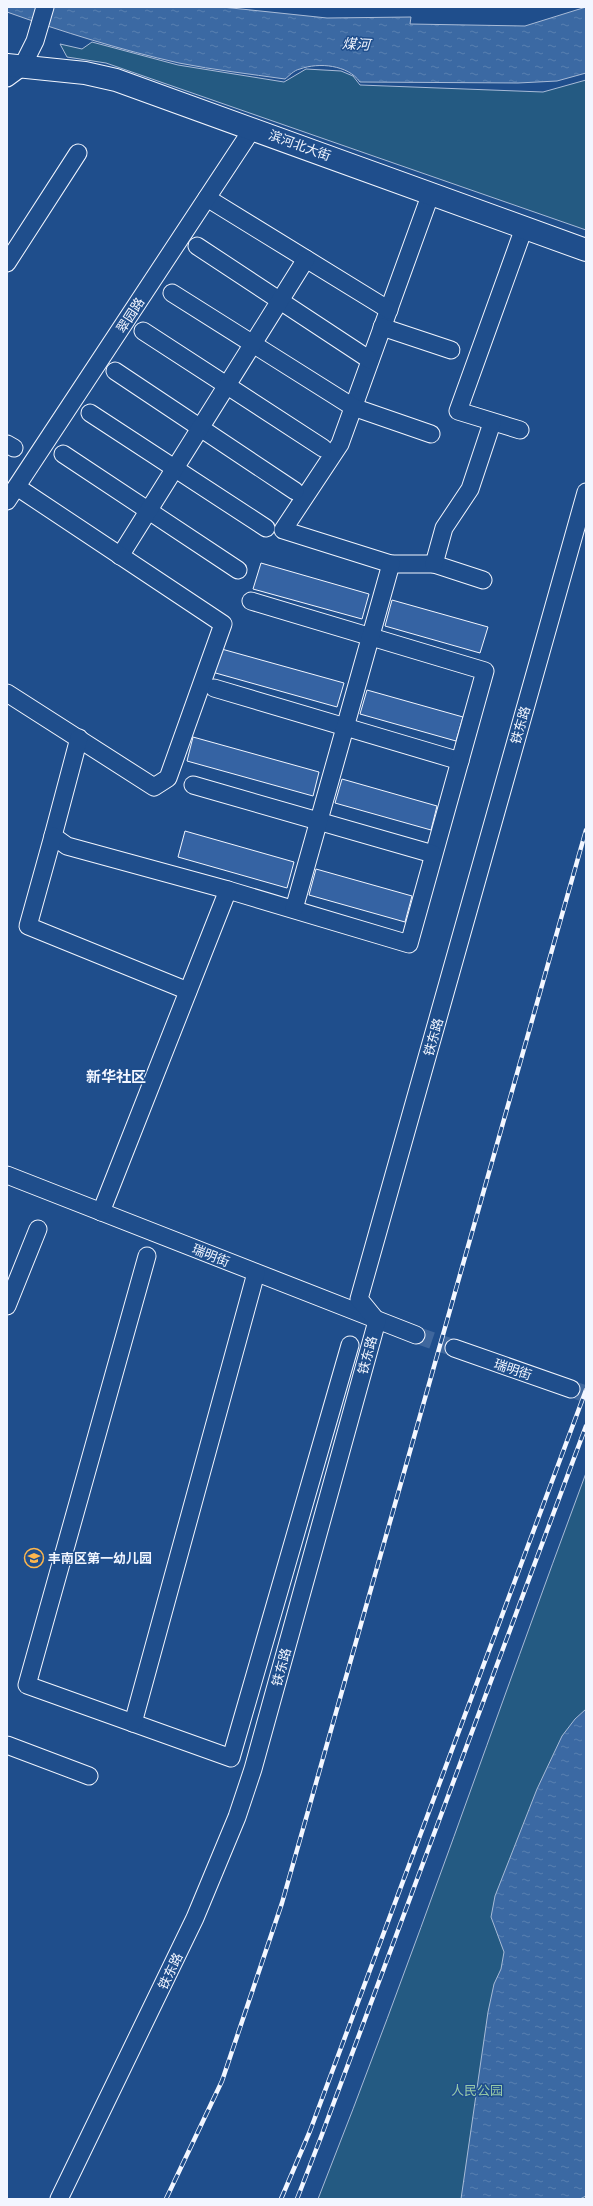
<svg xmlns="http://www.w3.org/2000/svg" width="593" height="2206" viewBox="0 0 593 2206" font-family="Cabin,'Noto Sans SC',sans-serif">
<defs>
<pattern id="water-ripples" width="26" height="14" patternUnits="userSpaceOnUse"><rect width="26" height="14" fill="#3b69a3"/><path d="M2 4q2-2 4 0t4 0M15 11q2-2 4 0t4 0" fill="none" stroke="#587fb1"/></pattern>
</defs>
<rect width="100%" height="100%" fill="#1f4e8c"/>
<g fill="#245a82" stroke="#a8bbd7">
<polygon points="92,42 178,65 284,82 306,69 341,71 353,76 360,85 543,92 586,80 586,230 106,63 67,57 60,44 82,49"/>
<path d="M586 1473V2199H318C413 1959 496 1715 586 1473Z"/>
</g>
<g fill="url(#water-ripples)" stroke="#a8bbd7">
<path d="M7 7H222L327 18 411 17 410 24 525 26 586 7V73L557 81 518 83 360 82C348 65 319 62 300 69 294 70 289 76 285 79 250 74 214 70 179 63 121 50 63 32 7 12Z"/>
<polygon points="586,1709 586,2196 580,2199 461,2199 488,2012 494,1984 501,1969 504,1952 491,1917 495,1896 537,1789 562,1736 575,1719"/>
</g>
<g fill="#3563a3" stroke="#f2f6ff">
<polygon points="261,563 369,594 362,619 253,589"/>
<polygon points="392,600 488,627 480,653 385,626"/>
<polygon points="218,648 344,683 337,707 212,672"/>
<polygon points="367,690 463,717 456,741 360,714"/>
<polygon points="193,737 319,772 313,796 187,761"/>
<polygon points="342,779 437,806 431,830 335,803"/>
<polygon points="185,831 294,862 287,888 178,857"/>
<polygon points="316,869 412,896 405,922 309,895"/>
</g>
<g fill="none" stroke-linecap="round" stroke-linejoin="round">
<g stroke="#3f679d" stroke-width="17" stroke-dasharray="17 8" stroke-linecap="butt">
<polyline points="416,1335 454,1348"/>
<polyline points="571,1389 586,1394"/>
</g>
<defs>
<g id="minor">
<polyline points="7,78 22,67 35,41 45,7"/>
<polyline points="431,193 340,444 283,530 391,564 434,564 483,580"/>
<polyline points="207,198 389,310"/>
<polyline points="197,246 370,360"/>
<polyline points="7,263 78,153"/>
<polyline points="172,293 353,407 431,434"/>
<polyline points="382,327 451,350"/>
<polyline points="143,331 323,448"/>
<polyline points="115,371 295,491"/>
<polyline points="90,413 266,528"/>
<polyline points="520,430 458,411 524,228"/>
<polyline points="7,444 14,448"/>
<polyline points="63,454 238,570"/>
<polyline points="7,501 253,128"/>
<polyline points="120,556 306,259"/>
<polyline points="434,564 444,528 470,489 492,423"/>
<polyline points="214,688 460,761"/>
<polyline points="7,693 154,787 168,778 223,624 17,487"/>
<polyline points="79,738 53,836 67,846 228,890 409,944 485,671 251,601"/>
<polyline points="193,785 433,854"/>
<polyline points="53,836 28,926 188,991"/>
<polyline points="294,909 391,564"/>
<polyline points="7,1175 416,1335"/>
<polyline points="101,1212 228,890"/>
<polyline points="147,1256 27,1685 231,1758 350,1345"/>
<polyline points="7,1306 38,1229"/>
<polyline points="454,1348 571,1389"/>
<polyline points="133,1723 256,1273"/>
<polyline points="7,1745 89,1776"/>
<polyline points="59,2199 195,1918 237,1817 253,1769 377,1321 359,1299 586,492"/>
</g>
<polyline id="major" points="7,65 85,73 116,80 586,250"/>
</defs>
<use href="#minor" stroke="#f2f6ff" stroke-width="19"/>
<use href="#major" stroke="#f2f6ff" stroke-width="24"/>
<use href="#minor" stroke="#1f4e8c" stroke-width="17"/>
<use href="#major" stroke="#1f4e8c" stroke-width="22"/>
<defs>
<g id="rail">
<polyline points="166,2199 222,2081 282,1903 586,830"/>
<polyline points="281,2199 310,2131 586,1390"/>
<polyline points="297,2199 321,2137 586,1426"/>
</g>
</defs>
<use href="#rail" stroke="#f2f6ff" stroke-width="4.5"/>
<use href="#rail" stroke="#1f4e8c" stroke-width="3" stroke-dasharray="9" stroke-linecap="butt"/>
</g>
<defs>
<symbol id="school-ring" viewBox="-11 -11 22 22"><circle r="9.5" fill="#1f4e8c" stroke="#ffb74d" stroke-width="1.5"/><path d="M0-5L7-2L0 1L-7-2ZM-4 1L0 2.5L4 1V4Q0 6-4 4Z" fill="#ffb74d"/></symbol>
</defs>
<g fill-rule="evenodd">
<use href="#school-ring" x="23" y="1547" width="22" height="22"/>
</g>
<g text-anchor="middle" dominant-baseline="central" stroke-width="3" stroke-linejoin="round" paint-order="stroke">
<g font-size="13" fill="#f2f6ff" stroke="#1f4e8c">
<text transform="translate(300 145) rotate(20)">滨河北大街</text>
<text transform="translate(130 315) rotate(-57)">翠园路</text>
<text transform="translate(520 725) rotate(-74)">铁东路</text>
<text transform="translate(433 1037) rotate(-74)">铁东路</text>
<text transform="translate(211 1255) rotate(22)">瑞明街</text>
<text transform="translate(367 1355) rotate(-75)">铁东路</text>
<text transform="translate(513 1369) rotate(19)">瑞明街</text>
<text transform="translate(281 1667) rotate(-75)">铁东路</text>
<text transform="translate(170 1971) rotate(-64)">铁东路</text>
</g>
<g font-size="13" font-weight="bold" fill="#f2f6ff" stroke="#1f4e8c" text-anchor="start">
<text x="48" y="1558">丰南区第一幼儿园</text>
</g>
<g font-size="13" fill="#97c8a6" stroke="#1f4e8c">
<text x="477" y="2090">人民公园</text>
</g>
<g font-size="14" font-style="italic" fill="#f2f6ff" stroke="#1f4e8c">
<text transform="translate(356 44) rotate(3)">煤河</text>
</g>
<g font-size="15" font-weight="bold" fill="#f2f6ff" stroke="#1f4e8c">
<text x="116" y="1077">新华社区</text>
</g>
</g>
<rect width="593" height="2206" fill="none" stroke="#f2f6ff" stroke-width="16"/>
</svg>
